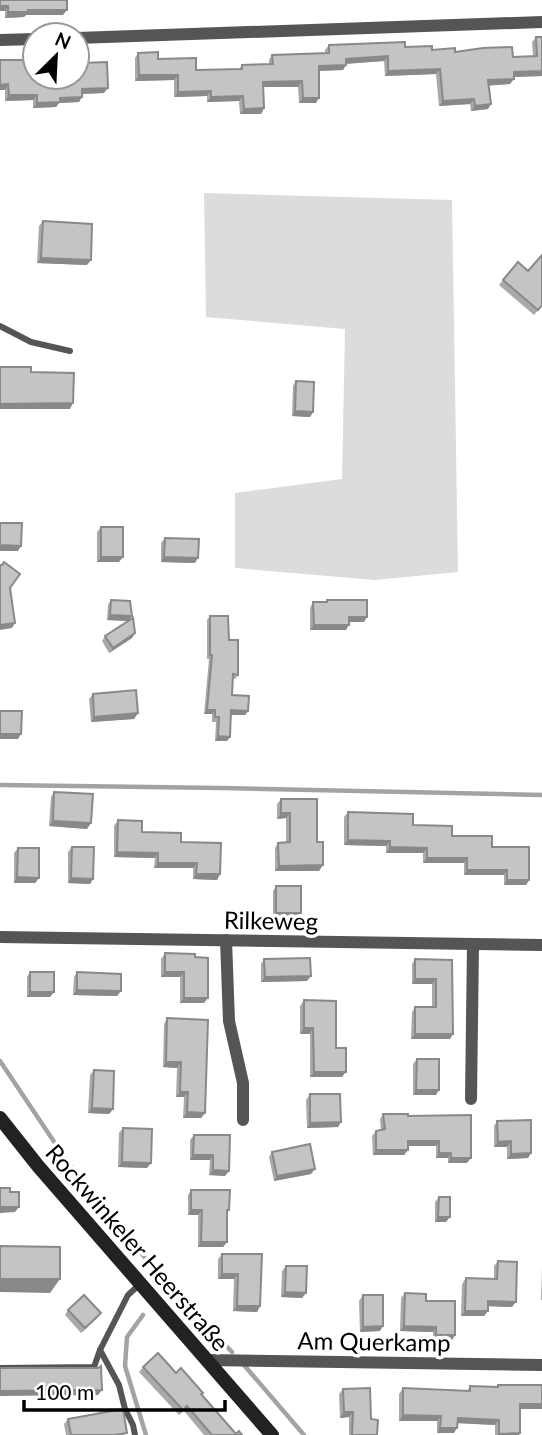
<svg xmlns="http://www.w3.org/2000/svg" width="542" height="1435" viewBox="0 0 542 1435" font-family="Lato,sans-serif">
<rect width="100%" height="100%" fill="#fff"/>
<polygon fill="#dcdcdc" points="204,193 452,200 458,572 375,580 235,568 235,493 342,479 345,329 206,317"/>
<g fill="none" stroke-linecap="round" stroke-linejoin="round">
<g stroke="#a3a3a3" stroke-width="4.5">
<polyline points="0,785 222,788 542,795"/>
<polyline points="0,1061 77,1176 167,1284 232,1352"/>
<polyline points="143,1315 127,1337 125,1366 146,1435"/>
<polyline points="244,1365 304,1435"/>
</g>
<g stroke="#555" stroke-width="6">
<polyline points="0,326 31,342 70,351"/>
<polyline points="100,1350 119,1385 125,1409 133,1425 135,1435"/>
<polyline points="0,1368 94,1367 100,1350 128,1295 140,1284"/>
</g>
<g stroke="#555" stroke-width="12">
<polyline points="77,38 542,22"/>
<polyline points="0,40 35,39"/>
<polyline points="0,937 542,945"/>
<polyline points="226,940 229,1021 243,1083 243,1120"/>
<polyline points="471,1099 473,944"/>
<polyline points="206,1360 542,1365"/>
</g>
<polyline stroke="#222" stroke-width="14" points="0,1118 38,1166 272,1435"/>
</g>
<g fill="#a9a9a9">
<polygon points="0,0 63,15 26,15 24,17 5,18 5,11"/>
<polygon points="536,37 542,76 514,77 510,84 488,85 488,109 471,111 470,104 439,106 436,74 385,76 384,61 346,64 343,70 319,71 316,103 299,103 298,87 263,87 264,108 261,114 240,114 239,101 207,102 207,96 174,97 174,80 135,81 135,58 138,53 196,70 239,69 242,65 269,64 269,60 272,55 325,53 325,50 329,45 405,47 432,50 513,57 533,56 532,42"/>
<polygon points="0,60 81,63 104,93 82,94 79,102 59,103 56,107 33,108 33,100 5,101 5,90 0,90"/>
<polygon points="43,221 87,265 37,263 39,226"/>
<polygon points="503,280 542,306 534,315 499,285"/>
<polygon points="296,381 313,412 310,417 292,416 293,386"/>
<polygon points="101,527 119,562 97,562 97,532"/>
<polygon points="165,538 195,563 161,562 161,543"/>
<polygon points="111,600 132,616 129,621 132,638 109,653 102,641 105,636 128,621 107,620 108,605"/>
<polygon points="327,600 364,622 349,622 346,630 310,630 310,608 313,602 325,602"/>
<polygon points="210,616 229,640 238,675 235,679 233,679 232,695 248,711 245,715 231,715 230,737 227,741 215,741 216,722 212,722 212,714 204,714 209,659 207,659 207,620"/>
<polygon points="93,694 138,713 134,719 91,722 89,699"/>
<polygon points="54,792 87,829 49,826 51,797"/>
<polygon points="281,799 317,842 319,871 275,871 275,848 278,843 286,842 286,818 277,819 277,804"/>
<polygon points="348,812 413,825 492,847 529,880 526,885 504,885 504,875 464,875 464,863 423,863 423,853 386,853 386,846 344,845 344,817"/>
<polygon points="118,820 142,832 181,842 220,874 217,880 193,879 193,868 154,868 155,858 114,857 114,826"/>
<polygon points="72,847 93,879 90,884 68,883 68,852"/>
<polygon points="18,848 39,878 35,883 14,883 14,853"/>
<polygon points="276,886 301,913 297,918 273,918 273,891"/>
<polygon points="165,953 195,957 204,1003 180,1003 180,977 161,977 161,959"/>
<polygon points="264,959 307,981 261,982 261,964"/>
<polygon points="415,959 452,960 450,1039 411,1039 412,1012 415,1007 432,1007 432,984 412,984 412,964"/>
<polygon points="30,972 54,992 50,997 27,997 27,977"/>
<polygon points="77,972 117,996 73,995 74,977"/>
<polygon points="304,1000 342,1077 310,1077 310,1034 300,1034 300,1006"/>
<polygon points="167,1018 205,1113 201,1118 183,1118 184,1097 176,1097 177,1068 163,1067 164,1024"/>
<polygon points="417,1059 436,1095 413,1095 413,1064"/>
<polygon points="94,1070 113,1109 109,1114 88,1113 90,1075"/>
<polygon points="310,1094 338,1127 307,1128 306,1100"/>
<polygon points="383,1114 408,1116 467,1163 448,1163 448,1158 436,1158 436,1146 408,1146 408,1150 404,1155 373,1155 372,1136 376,1131 381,1130 380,1119"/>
<polygon points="497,1121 531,1153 528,1158 507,1159 507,1147 494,1147 494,1126"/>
<polygon points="123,1128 147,1168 118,1167 119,1133"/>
<polygon points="194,1135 230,1135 225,1176 209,1175 210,1160 190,1160 190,1140"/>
<polygon points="272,1152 311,1174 274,1181 269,1157"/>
<polygon points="191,1190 227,1242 223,1247 198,1247 198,1215 188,1215 188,1195"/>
<polygon points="439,1197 446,1222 435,1222 435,1202"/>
<polygon points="222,1254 262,1254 260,1306 257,1312 233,1311 234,1279 218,1279 218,1259"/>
<polygon points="498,1261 512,1307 488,1306 488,1311 484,1316 461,1316 462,1284 466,1278 494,1279 494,1266"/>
<polygon points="286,1266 302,1298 281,1297 282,1271"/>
<polygon points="542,1267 542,1300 541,1300"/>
<polygon points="405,1293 455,1335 452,1340 433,1340 433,1332 400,1331 401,1298"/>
<polygon points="363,1295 380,1331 360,1332 359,1301"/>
<polygon points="68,1310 97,1318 81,1333 65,1315"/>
<polygon points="143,1367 176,1373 201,1395 236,1434 242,1435 204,1435 184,1411 179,1415 139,1372"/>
<polygon points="498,1385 542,1385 542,1409 520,1409 519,1435 495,1435 495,1425 458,1423 454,1433 437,1433 437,1421 399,1421 399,1394 403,1388 467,1391 470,1386 497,1387"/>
<polygon points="343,1389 371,1419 377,1435 349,1435 349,1417 340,1418 339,1394"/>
<polygon points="68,1419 126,1435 66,1435 64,1424"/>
</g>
<g fill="#898989">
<polygon points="0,6 8,6 5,11 0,11"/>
<polygon points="28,10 67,10 63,15 26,15 24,17 5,18 8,12"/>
<polygon points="388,56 384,61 342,64 346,59"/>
<polygon points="346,65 343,70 315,71 319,66"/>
<polygon points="440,69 436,74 385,76 388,71"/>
<polygon points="542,71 542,76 510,77 514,72"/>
<polygon points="139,75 178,75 174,80 135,81"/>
<polygon points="514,79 510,84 484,86 488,80"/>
<polygon points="302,81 298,87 260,87 263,82"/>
<polygon points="8,84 5,90 0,90 0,85"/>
<polygon points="108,88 104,93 79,94 82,89"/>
<polygon points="211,91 207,96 174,97 178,92"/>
<polygon points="9,95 37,95 33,100 5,101"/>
<polygon points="243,96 239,101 207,102 211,97"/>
<polygon points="82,97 79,102 59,103 56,107 33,108 37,103 60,98"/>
<polygon points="303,98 319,98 316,103 299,103"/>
<polygon points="474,99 470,104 439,106 443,101"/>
<polygon points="491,104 488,109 471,111 475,106"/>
<polygon points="264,108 261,114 240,114 244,109"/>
<polygon points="41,258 91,260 87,265 37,263"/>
<polygon points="73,403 70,409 0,409 0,404"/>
<polygon points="295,411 313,412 310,417 292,416"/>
<polygon points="0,545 21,546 18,551 0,551"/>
<polygon points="101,557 123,557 119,562 97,562"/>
<polygon points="164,557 198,558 195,563 161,562"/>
<polygon points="110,615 132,616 129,621 107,620"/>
<polygon points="349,617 367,617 364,622 345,622"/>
<polygon points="15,623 12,628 0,630 0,625"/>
<polygon points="314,625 349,625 346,630 310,630"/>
<polygon points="135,633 132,638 109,653 113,648"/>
<polygon points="207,710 215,710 212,714 204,714"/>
<polygon points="231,710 248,711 245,715 228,715"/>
<polygon points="138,713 134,719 91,722 94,717"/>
<polygon points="0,734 21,734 18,739 0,739"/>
<polygon points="218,736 230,737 227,741 215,741"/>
<polygon points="281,813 290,813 286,818 277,819"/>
<polygon points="53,821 91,823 87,829 49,826"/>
<polygon points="348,840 390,841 386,846 344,845"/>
<polygon points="390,847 427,848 423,853 386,853"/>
<polygon points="117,852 158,853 155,858 114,857"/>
<polygon points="427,858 467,858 464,863 423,863"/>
<polygon points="158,863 197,863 193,868 154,868"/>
<polygon points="323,865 319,871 275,871 279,866"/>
<polygon points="467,870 507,870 504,875 464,875"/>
<polygon points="196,874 220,874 217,880 193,879"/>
<polygon points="17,877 39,878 35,883 14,883"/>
<polygon points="71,878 93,879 90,884 68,883"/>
<polygon points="507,880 529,880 526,885 504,885"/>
<polygon points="276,913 301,913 297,918 273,918"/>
<polygon points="165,972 184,972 180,977 161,977"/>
<polygon points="311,976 307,981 261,982 265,977"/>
<polygon points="415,979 436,979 432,984 412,984"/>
<polygon points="77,990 121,991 117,996 73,995"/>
<polygon points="30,992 54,992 50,997 27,997"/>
<polygon points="184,998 208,998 204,1003 180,1003"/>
<polygon points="304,1028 313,1028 310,1034 300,1034"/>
<polygon points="415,1034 453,1034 450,1039 411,1039"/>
<polygon points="166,1062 181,1062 177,1068 163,1067"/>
<polygon points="314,1072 346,1072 342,1077 310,1077"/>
<polygon points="416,1090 439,1090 436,1095 413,1095"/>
<polygon points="180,1092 188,1092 184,1097 176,1097"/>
<polygon points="92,1108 113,1109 109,1114 88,1113"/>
<polygon points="187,1112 205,1113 201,1118 183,1118"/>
<polygon points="341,1122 338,1127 307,1128 310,1123"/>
<polygon points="408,1141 439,1141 436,1146 404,1146"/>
<polygon points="511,1141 507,1147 494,1147 498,1142"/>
<polygon points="376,1150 408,1150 404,1155 373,1155"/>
<polygon points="439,1153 451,1153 448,1158 436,1158"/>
<polygon points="531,1153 528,1158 507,1159 511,1154"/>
<polygon points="193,1155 213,1155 210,1160 190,1160"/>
<polygon points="451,1158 471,1158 467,1163 448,1163"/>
<polygon points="122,1162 151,1163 147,1168 118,1167"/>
<polygon points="315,1169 311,1174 274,1181 277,1176"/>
<polygon points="213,1170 229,1171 225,1176 209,1175"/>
<polygon points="0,1207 19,1207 15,1212 0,1213"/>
<polygon points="191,1210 202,1210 198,1215 188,1215"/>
<polygon points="438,1217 450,1217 446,1222 435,1222"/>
<polygon points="201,1242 227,1242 223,1247 198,1247"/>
<polygon points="222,1274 238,1274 234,1279 218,1279"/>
<polygon points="0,1279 60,1279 50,1293 0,1292"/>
<polygon points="285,1292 306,1293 302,1298 281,1297"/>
<polygon points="488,1301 516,1302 512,1307 484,1306"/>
<polygon points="237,1306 260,1306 257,1312 233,1311"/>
<polygon points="465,1311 488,1311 484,1316 461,1316"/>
<polygon points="101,1313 97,1318 81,1333 85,1328"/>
<polygon points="383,1326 380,1331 360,1332 363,1327"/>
<polygon points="404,1326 436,1327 433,1332 400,1331"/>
<polygon points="436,1335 455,1335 452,1340 433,1340"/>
<polygon points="102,1390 98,1395 0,1396 0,1391"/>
<polygon points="520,1404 542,1404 542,1409 516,1409"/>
<polygon points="344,1412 353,1412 349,1417 340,1418"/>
<polygon points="403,1415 441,1416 437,1421 399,1421"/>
<polygon points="458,1418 499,1420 495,1425 454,1423"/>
<polygon points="440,1428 457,1428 454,1433 437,1433"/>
<polygon points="520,1433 519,1435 498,1435 499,1434"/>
</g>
<g fill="#c4c4c4" stroke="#898989" stroke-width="2">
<polygon points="0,0 67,0 67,10 28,10 28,12 8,12 8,6 0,6"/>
<polygon points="536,37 542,37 542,71 514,72 514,79 488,80 491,104 475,106 474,99 443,101 440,69 388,71 388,56 346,59 346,65 319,66 319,98 303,98 302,81 263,82 264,108 244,109 243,96 211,97 211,91 178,92 178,75 139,75 138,53 158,52 158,59 196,58 196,70 242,69 242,65 273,64 272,55 329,53 329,45 405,42 405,47 432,46 432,50 455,48 455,52 483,48 512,47 513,57 537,56"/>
<polygon points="77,57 81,57 81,63 107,62 108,88 82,89 82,97 60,98 60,102 37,103 37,95 9,95 8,84 0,85 0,60 35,60 35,77 77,77"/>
<polygon points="43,221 92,224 91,260 41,258"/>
<polygon points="542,255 542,305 538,310 503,280 518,262 528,271"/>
<polygon points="0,367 31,367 31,372 74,373 73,403 0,404"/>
<polygon points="296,381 314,382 313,412 295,411"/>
<polygon points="0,523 22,523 21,546 0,545"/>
<rect x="101" y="527" width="22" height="30"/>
<polygon points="165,538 199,539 198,558 164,557"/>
<polygon points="4,562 20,574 10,588 15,623 0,625 0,565 2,565"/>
<polygon points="111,600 130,601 132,616 110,615"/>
<polygon points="327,600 367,600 367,617 349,617 349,625 314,625 313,602 327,602"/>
<polygon points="210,616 228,616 229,640 238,640 238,675 233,674 232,695 249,696 248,711 231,710 230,737 218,736 219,717 215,717 215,710 207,710 212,655 210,655"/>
<polygon points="133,618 135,633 113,648 105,636"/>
<polygon points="136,690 138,713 94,717 93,694"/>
<polygon points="0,711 22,711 21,734 0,734"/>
<polygon points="54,792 93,794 91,823 53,821"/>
<polygon points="281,799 317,799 317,842 323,842 323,865 279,866 278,843 290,842 290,813 281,813"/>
<polygon points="348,812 413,814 413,825 452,826 452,836 492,836 492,847 529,847 529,880 507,880 507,870 467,870 467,858 427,858 427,848 390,847 390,841 348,840"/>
<polygon points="118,820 142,821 142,832 181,833 181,842 221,843 220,874 196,874 197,863 158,863 158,853 117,852"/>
<polygon points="72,847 94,847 93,879 71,878"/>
<polygon points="18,848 39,848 39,878 17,877"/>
<rect x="276" y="886" width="25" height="27"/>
<polygon points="165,953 195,954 195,957 208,958 208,998 184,998 184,972 165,972"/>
<polygon points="310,958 311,976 265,977 264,959"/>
<polygon points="415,959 452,960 453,1034 415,1034 415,1007 436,1007 436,979 415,979"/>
<rect x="30" y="972" width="24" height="20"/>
<polygon points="77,972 121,974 121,991 77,990"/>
<polygon points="304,1000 336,1001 336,1048 346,1048 346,1072 314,1072 313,1028 304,1028"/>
<polygon points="167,1018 208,1020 205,1113 187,1112 188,1092 180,1092 181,1062 166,1062"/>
<polygon points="417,1059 439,1059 439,1090 416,1090"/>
<polygon points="94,1070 114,1071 113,1109 92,1108"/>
<polygon points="310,1094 340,1094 341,1122 310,1123"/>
<polygon points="383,1114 408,1114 408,1116 471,1115 471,1158 451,1158 451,1153 439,1153 439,1141 408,1141 408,1150 376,1150 376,1131 385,1129"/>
<polygon points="531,1120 531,1153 511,1154 511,1141 498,1142 497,1121"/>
<polygon points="123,1128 152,1129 151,1163 122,1162"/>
<polygon points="194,1135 230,1135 229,1171 213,1170 213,1155 193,1155"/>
<polygon points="310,1144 315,1169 277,1176 272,1152"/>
<polygon points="0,1188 10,1188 10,1192 19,1192 19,1207 0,1207"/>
<polygon points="191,1190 230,1190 229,1210 227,1210 227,1242 201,1242 202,1210 191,1210"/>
<polygon points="439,1197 450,1197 450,1217 438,1217"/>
<polygon points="0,1246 60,1247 60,1279 0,1279"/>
<polygon points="222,1254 262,1254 260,1306 237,1306 238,1274 222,1274"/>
<polygon points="498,1261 517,1262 516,1302 488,1301 488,1311 465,1311 466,1278 497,1279"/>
<polygon points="286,1266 307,1266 306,1293 285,1292"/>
<polygon points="405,1293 426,1294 426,1301 455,1301 455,1335 436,1335 436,1327 404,1326"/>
<polygon points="84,1295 101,1313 85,1328 68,1310"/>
<polygon points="363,1295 383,1295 383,1326 363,1327"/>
<polygon points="158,1353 176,1373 181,1368 203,1393 201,1394 236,1434 239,1431 242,1435 212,1435 187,1406 183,1410 143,1367"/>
<polygon points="101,1366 102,1390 0,1391 0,1368 98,1368"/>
<polygon points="498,1385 542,1385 542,1404 520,1404 520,1433 499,1434 499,1420 458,1418 457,1428 440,1428 441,1416 403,1415 403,1388 470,1391 470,1386 498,1387"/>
<polygon points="370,1388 371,1419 378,1420 377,1435 352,1435 353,1412 344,1412 343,1389"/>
<polygon points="123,1409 127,1433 115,1435 71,1435 68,1419"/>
</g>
<g text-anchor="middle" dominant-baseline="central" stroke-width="7" stroke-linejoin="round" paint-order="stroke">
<g font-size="24" fill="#000" stroke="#fff">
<text transform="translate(271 920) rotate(1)">Rilkeweg</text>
<text transform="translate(138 1247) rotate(49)">Rockwinkeler Heerstraße</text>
<text transform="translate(374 1341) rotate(1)">Am Querkamp</text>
</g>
</g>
<g transform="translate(56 56) rotate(24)"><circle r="33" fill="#ffffff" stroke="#999999" stroke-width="2"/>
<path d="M0-5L12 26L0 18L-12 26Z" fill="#000000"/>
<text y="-10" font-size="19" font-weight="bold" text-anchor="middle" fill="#000000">N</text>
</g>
<path d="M24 1400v10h201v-10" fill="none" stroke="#000000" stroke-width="3.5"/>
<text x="35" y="1400" font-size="21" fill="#000000" stroke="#ffffff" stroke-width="5" paint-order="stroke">100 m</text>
</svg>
